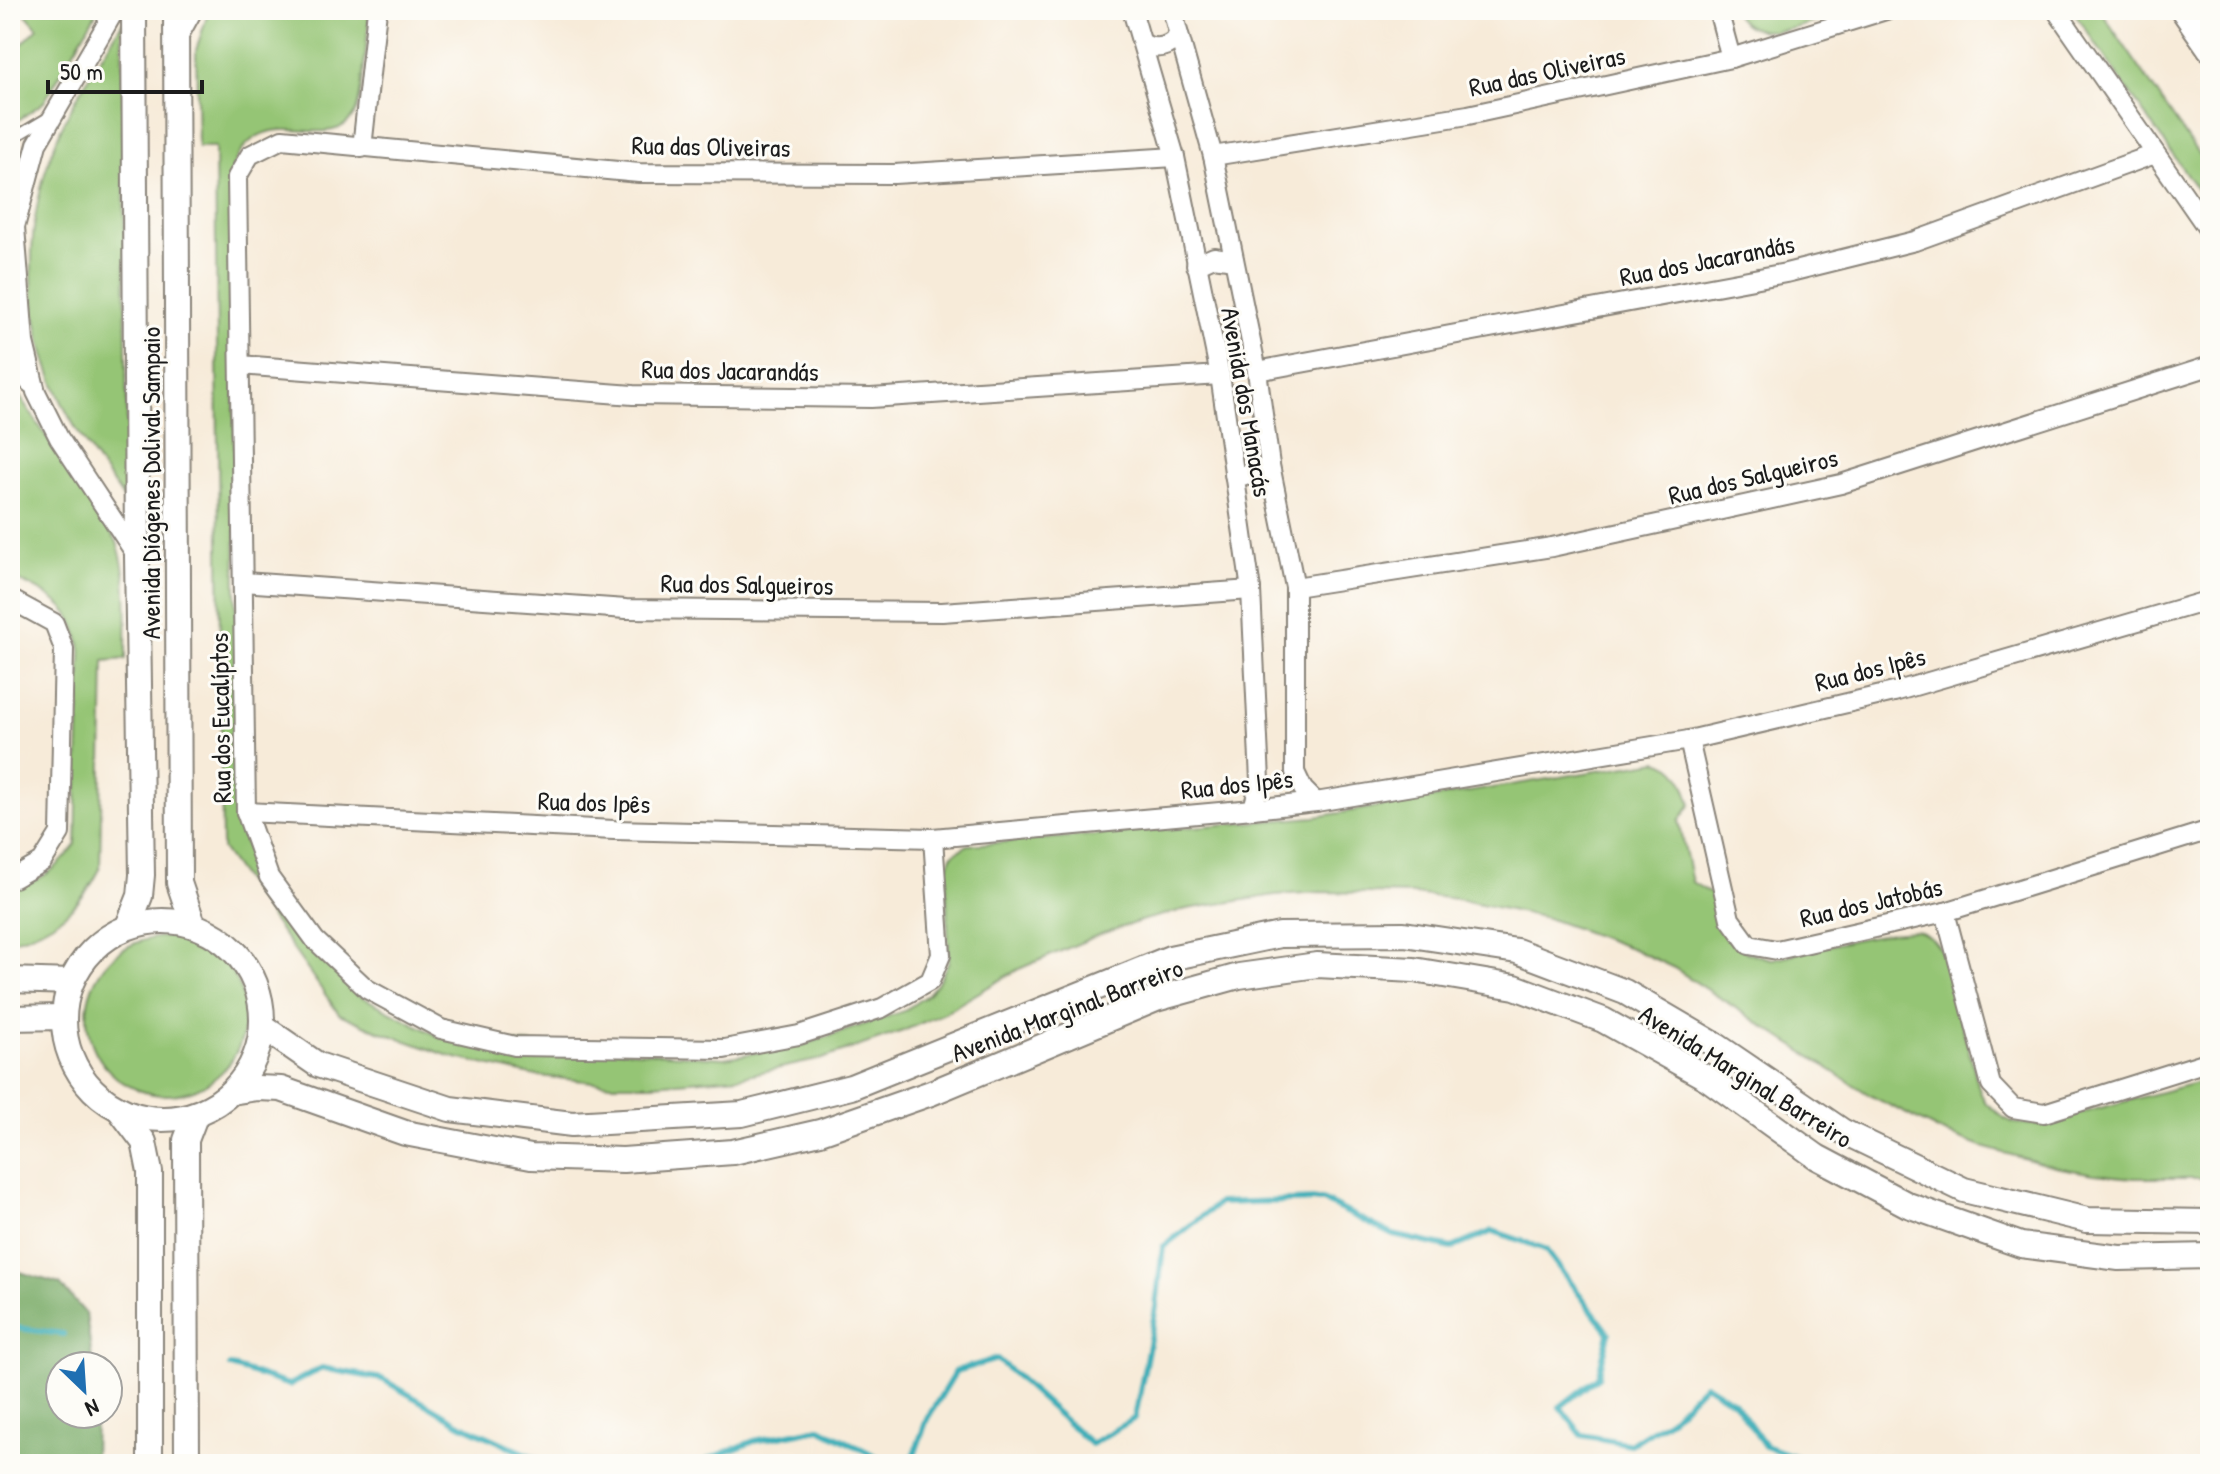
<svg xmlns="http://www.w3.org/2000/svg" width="2220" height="1474" viewBox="0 0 2220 1474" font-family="'Patrick Hand',sans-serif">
<rect width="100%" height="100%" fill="#fdfcf7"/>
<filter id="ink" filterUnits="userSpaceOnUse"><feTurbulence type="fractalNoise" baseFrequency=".0125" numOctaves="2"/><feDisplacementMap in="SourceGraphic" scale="16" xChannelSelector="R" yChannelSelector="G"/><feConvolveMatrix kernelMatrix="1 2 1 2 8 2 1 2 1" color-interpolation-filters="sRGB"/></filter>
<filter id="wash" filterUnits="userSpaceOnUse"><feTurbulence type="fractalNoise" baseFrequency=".006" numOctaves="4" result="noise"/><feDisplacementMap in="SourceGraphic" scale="32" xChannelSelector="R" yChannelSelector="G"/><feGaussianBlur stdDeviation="1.8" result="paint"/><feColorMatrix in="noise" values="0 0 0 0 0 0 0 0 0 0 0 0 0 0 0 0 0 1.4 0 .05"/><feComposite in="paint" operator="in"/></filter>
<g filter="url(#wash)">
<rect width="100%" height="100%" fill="#f7ebd9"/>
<g fill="#95c575" stroke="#587048" stroke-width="2">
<polygon points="22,10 98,10 44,102 10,126 10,56 38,28"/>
<path d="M209 10H370C367 31 363 99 355 113 330 159 261 94 232 169L238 810 247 848 263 880 311 944 360 996 440 1037 724 1058 803 1045 904 1011 928 994 937 984 949 961 946 870 953 854 968 845 1315 817 1658 761C1681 767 1685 784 1691 804L1679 821 1692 882 1711 894 1718 920 1729 940 1748 953 1772 959C1799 953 1902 926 1921 932 1932 936 1938 945 1943 954L1980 1092 1986 1103 2004 1118 2014 1123 2036 1125 2210 1079V1178H2133L2094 1174 2055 1167 1979 1146 1942 1132 1871 1096 1674 968 1633 949 1547 918 1457 899 1412 894 1320 892 1275 895 1187 909 1144 920 1101 934 1019 969 942 1014 903 1031 822 1059 739 1077 653 1084H611L531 1075 452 1057 376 1030 339 1014 222 849 215 147H198L196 50Z"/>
<path d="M1733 10H1849C1815 20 1755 52 1733 10Z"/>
<polygon points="2072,10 2100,10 2210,171 2210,208"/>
<path d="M122 23 128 506C105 470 77 437 60 398 23 317 23 223 56 141 72 100 99 62 122 23Z"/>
<path d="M10 382 117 542C130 580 126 620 126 659L104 661 100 869C81 908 52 930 10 941V888C39 884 60 867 76 844L81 651C75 603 49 596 10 576Z"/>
<circle cx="166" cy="1016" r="79"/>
</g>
<polygon fill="#78aa66" stroke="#4a6341" stroke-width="2" points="10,1269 60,1284 86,1314 93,1366 60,1366 60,1414 95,1414 94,1464 10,1464"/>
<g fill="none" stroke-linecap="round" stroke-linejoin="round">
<g stroke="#3eaeb8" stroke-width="6">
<polyline points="10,1327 63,1334"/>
<polyline points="230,1366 289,1385 322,1368 382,1379 460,1424 544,1462 571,1464"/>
<polyline points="677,1464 700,1463 754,1441 820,1428 891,1464"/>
<polyline points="911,1464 927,1419 956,1371 997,1359 1091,1444 1135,1418 1156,1307 1163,1247 1219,1203 1322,1200 1393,1235 1452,1248 1493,1231 1545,1249 1609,1333 1598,1377 1560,1407 1582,1435 1631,1444 1670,1419 1705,1384 1735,1403 1765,1446 1816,1464"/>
</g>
</g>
</g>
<g filter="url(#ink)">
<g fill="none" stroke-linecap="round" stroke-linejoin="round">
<defs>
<g id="service">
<polyline points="10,24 12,21"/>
<polyline points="10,140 47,118"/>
</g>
<g id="minor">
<polyline points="115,10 37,144 15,227 24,342 36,392 59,438 137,556"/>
<polyline points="1132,10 1175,157 1220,375 1251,590 1260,781 1253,809"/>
<polyline points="1172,10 1213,156 1257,371 1270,465 1295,587 1295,772 1303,789 1316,802"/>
<polyline points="1718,10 1731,58"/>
<polyline points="2056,10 2210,232"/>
<polyline points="177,39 193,10"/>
<path d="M1142 43C1156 51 1169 48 1179 35"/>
<polyline points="362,148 377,10"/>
<polyline points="1213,156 1468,115 1731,58 1886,10"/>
<polyline points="1196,265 1214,257 1234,260"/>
<polyline points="10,357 30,383"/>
<polyline points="240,365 633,395 871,398 1220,375"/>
<polyline points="1257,371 1786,273 1915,241 2155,154"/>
<polyline points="1234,474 1252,476 1270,465"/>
<polyline points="243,582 626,609 942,612 1251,590"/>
<polyline points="1295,587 1552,547 1841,484 2210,366"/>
<polyline points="10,599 54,623 64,649 60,833 42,862 14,878 10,877"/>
<polyline points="1689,740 1730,919 1749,945 1777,950 1945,912 2210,830"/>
<polyline points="246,812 614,830 933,838 1253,809 1316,802 1689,740 1894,692 2210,600"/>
<polyline points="933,838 941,955 930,981 882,1008 799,1035 724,1049 515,1046 441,1029 367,989 315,940 269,877 246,812 237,177 250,155 282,139 639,173 894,174 1175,157"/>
<polyline points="1945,912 1991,1085 2013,1108 2044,1113 2210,1061"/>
</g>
<g id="tertiary">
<polyline points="176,10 179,883 193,924"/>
<polyline points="2183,10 2210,49"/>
<circle cx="163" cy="1020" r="99"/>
<polyline points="128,926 140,896 142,875 137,557 134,10"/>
<polyline points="10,980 71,982"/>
<polyline points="10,1018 63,1017"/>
<polyline points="263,1027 318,1065 450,1109 572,1124 742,1114 851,1087 1170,958 1280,935 1404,934 1517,951 1625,992 1717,1046 1842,1131 1964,1190 2087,1220 2210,1222"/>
<polyline points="231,1092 257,1088 281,1089 405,1133 531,1157 623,1160 733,1152 820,1132 931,1093 1156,999 1239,976 1317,965 1414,970 1515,987 1603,1020 1707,1078 1817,1157 1908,1205 2021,1245 2119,1258 2210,1256"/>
<polyline points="119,1109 144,1142 150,1172 150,1464"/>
<polyline points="187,1464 186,1140 196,1114"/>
</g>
</defs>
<use href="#service" stroke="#8a847a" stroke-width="13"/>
<use href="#minor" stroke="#8a847a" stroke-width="22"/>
<use href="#tertiary" stroke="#8a847a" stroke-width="28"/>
<use href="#service" stroke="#fff" stroke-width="9"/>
<use href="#minor" stroke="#fff" stroke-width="18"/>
<use href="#tertiary" stroke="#fff" stroke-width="24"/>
</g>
</g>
<g text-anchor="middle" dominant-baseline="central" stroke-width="6" stroke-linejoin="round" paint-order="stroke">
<g font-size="26" fill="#1c1c1c" stroke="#fdfcf7">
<text transform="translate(1547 71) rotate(-12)">Rua das Oliveiras</text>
<text transform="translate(711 146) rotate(1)">Rua das Oliveiras</text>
<text transform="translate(1707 260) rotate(-11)">Rua dos Jacarandás</text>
<text transform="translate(730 370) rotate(1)">Rua dos Jacarandás</text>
<text transform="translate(1247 402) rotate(80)">Avenida dos Manacás</text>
<text transform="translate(1753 476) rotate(-13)">Rua dos Salgueiros</text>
<text transform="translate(150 483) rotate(-90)">Avenida Diógenes Dolival Sampaio</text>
<text transform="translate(747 584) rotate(1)">Rua dos Salgueiros</text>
<text transform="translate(1870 669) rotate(-14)">Rua dos Ipês</text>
<text transform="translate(220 718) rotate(-91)">Rua dos Eucalíptos</text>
<text transform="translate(1237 784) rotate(-6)">Rua dos Ipês</text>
<text transform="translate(594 802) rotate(2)">Rua dos Ipês</text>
<text transform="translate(1871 902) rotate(-13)">Rua dos Jatobás</text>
<text transform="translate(1067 1010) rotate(-21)">Avenida Marginal Barreiro</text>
<text transform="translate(1746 1076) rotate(32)">Avenida Marginal Barreiro</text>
</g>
</g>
<rect width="2220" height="1474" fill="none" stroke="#fdfcf7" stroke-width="40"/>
<g transform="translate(84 1390) rotate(155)"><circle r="38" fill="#fdfcf7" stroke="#a3a29f" stroke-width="2"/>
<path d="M0-6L14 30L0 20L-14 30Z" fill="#1f6fb2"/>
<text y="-12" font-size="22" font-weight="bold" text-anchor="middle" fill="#1c1c1c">N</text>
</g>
<path d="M48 80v12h154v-12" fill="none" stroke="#1c1c1c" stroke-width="4"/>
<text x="60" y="80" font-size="24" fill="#1c1c1c" stroke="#fdfcf7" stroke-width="6" paint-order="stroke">50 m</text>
</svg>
